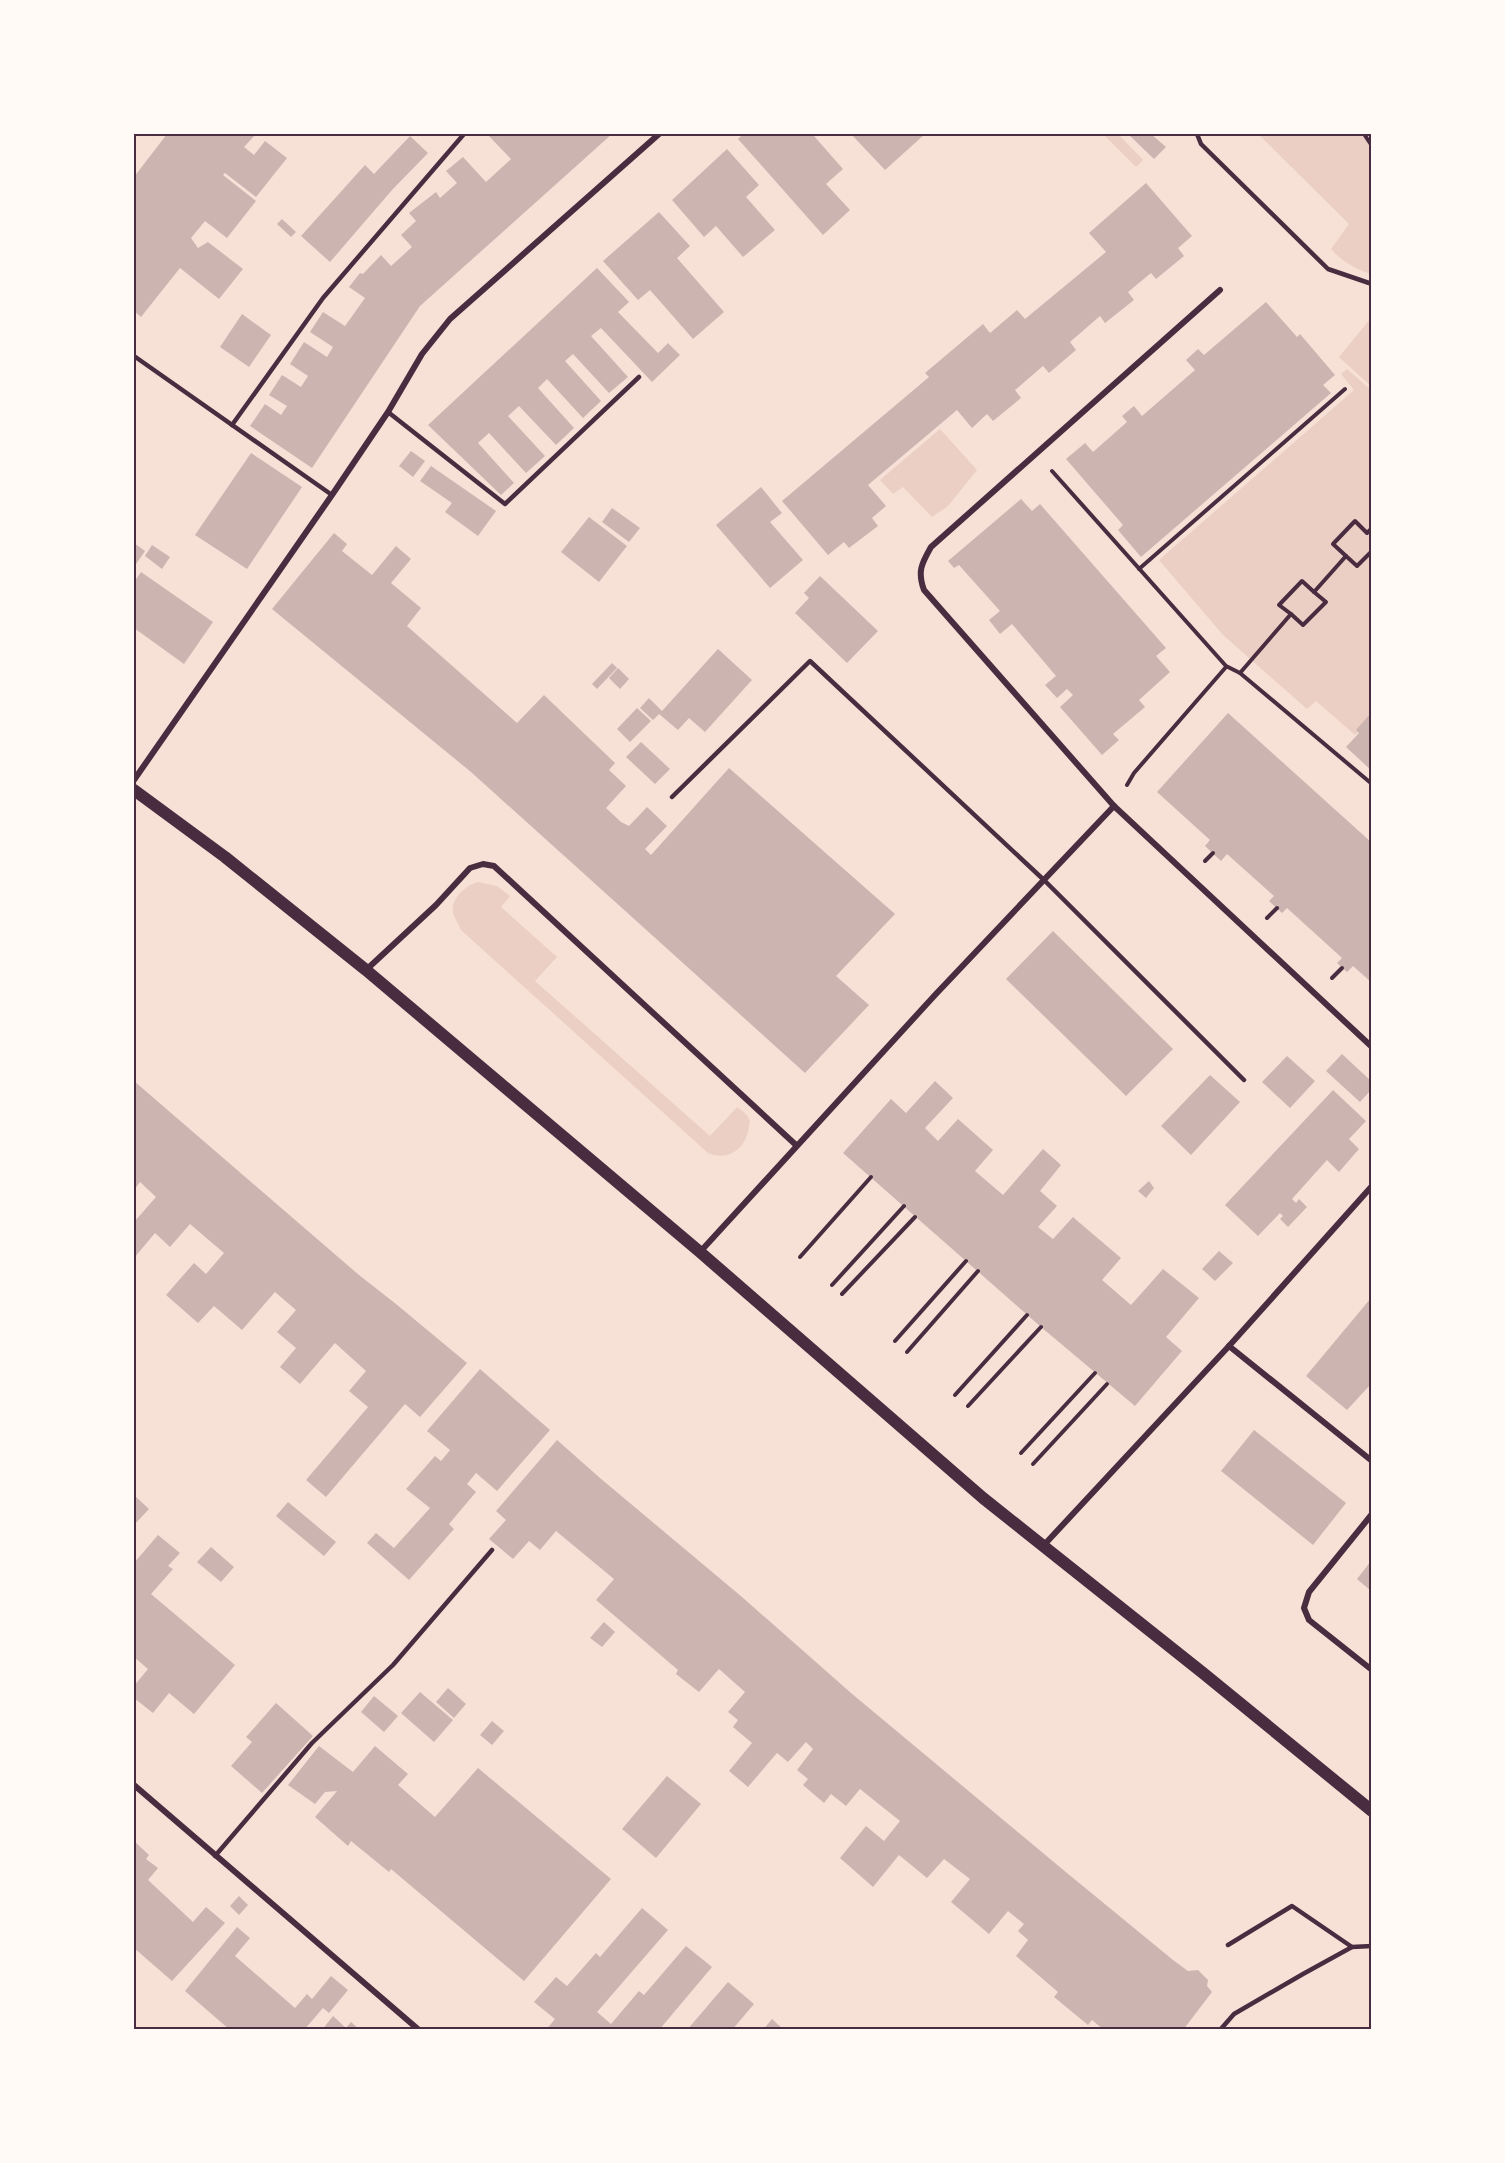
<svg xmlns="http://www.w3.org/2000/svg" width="1505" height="2163" viewBox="0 0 1505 2163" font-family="Inter,sans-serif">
<rect width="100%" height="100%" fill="#f7e1d7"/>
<g fill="#ebcfc5">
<polygon points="1103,134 1122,134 1120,136 1143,160 1136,167"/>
<path d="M1258 134H1371V274C1355 269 1343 262 1331 249L1349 224Z"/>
<polygon points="1371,318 1371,386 1339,357"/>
<polygon points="1347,369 1371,390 1371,718 1355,735 1316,701 1307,709 1223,635 1159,560 1354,390 1341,374"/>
<polygon points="940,429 977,470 948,506 932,517 903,487 893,494 880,480"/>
<path d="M478 882 497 886 510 896 501 907 557 957 535 981 710 1136 737 1107C741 1110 746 1113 748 1117 751 1121 749 1126 748 1131 744 1151 726 1161 708 1153L461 930C459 925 456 920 454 916 448 901 465 885 478 882Z"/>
</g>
<g fill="#ccb4b1">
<polygon points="167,134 256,134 244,147 254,155 265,141 287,158 256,197 225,173 223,175 256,201 227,238 205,221 191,238 198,248 208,242 243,269 219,299 180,268 141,317 134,311 134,177"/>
<polygon points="487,134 612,134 420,306 312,468 250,426 265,404 281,415 287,406 269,395 282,375 301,387 308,376 290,364 304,342 327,357 333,347 310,332 323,312 345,326 365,298 349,287 360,273 363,274 381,255 391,266 412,247 401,235 416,221 409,213 436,192 440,198 457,183 446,171 463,157 486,182 511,159"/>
<polygon points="743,134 816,134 814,136 843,169 826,184 850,210 823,235 738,139"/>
<polygon points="851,134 925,134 885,170"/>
<polygon points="1128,134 1151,134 1166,147 1154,159"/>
<polygon points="410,136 428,153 392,190 330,262 301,236 365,165 374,174"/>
<polygon points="727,149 759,185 746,197 775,230 743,257 716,226 704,237 672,200"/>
<polygon points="1146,183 1192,236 1178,248 1184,256 1156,279 1151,273 1128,292 1134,300 1105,323 1100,316 1070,342 1076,350 1049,373 1043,366 1015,390 1021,398 993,421 987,414 972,428 957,410 868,485 886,506 872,518 878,526 849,548 844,542 828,555 782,501 929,377 925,373 983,324 990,333 1017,310 1025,319 1106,252 1089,233"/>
<polygon points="659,212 690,246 677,258 724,312 693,339 650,290 638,300 603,261"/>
<polygon points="282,219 296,232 291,237 277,224"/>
<polygon points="597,268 629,302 618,312 658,353 668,343 680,355 652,382 601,328 591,336 628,377 609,393 573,354 565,361 601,401 583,418 547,379 538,388 574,428 556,445 519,406 508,416 545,456 526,473 489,433 478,443 514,483 501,495 428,425"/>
<polygon points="1266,302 1297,337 1300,334 1335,375 1323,385 1331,393 1141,557 1118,530 1123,525 1066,459 1085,443 1093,452 1127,422 1122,416 1134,406 1142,416 1195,370 1186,360 1198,349 1204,355"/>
<polygon points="242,314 271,335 249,367 220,347"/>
<polygon points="411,451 425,461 413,477 399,466"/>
<polygon points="251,453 302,487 247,569 195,535"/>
<polygon points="431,466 496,511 478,536 445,512 452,503 420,481"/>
<polygon points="761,487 782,513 770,522 803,560 770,588 716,525"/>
<polygon points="1021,499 1032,511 1040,504 1166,648 1156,656 1170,672 1139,700 1145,707 1113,734 1119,740 1102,755 1060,707 1073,695 1067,689 1057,698 1045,685 1056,676 1012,624 1000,634 989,620 1000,611 959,565 954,568 948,561"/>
<polygon points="612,508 640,528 629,542 602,522"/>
<polygon points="589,517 627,546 599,582 561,552"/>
<polygon points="334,533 347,544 342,551 372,575 396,546 411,559 391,583 421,608 407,626 517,723 544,695 615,763 609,770 626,786 606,808 621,822 629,826 647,807 667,826 645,849 651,855 729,768 895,914 836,976 869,1005 805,1073 471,772 272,609"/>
<polygon points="134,543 145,551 134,567"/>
<polygon points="152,545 170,557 162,569 145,556"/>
<polygon points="141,572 213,622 184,664 134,628 134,582"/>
<polygon points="820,576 878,631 847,663 795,613 809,598 804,593"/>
<polygon points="718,649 752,680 705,732 689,718 678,730 659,714 653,720 640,708 649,698 662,711"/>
<polygon points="612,663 617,668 597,689 592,684"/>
<polygon points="618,668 629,679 620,689 609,678"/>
<polygon points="637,708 651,721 630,742 617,729"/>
<polygon points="1228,713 1371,842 1371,982 1353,966 1347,972 1337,963 1342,958 1287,908 1282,913 1269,901 1274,896 1227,854 1221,861 1205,846 1210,840 1157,792"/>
<polygon points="1371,713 1371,770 1346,747 1359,733 1356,730"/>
<polygon points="641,742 670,769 655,784 626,757"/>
<polygon points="1053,931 1173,1049 1126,1096 1006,979"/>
<polygon points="1342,1054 1371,1081 1371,1090 1360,1102 1326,1071"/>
<polygon points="1287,1056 1315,1081 1290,1108 1262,1082"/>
<polygon points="1210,1075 1240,1102 1191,1155 1161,1126"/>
<polygon points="134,1081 359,1275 396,1304 467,1363 420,1417 405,1404 326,1497 306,1480 368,1407 349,1391 366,1371 335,1343 300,1384 280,1367 296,1348 277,1332 296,1310 275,1292 242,1330 214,1306 198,1323 166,1295 194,1263 206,1274 224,1253 190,1224 170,1247 155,1233 134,1258 134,1222 156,1197 140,1182 134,1190"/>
<polygon points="935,1081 953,1098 925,1128 938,1141 958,1119 993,1150 975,1171 1003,1195 1043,1149 1061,1165 1040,1191 1057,1206 1038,1227 1053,1239 1073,1217 1074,1218 1121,1258 1102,1280 1131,1305 1163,1269 1199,1298 1166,1337 1182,1351 1135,1406 1041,1327 843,1153 891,1099 906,1113"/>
<polygon points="1333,1090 1366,1121 1349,1139 1359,1149 1339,1172 1327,1160 1292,1199 1296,1203 1299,1199 1307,1207 1288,1227 1280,1219 1283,1216 1280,1213 1258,1236 1225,1205"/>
<polygon points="1149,1181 1154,1188 1146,1198 1138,1191"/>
<polygon points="1219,1251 1233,1263 1215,1281 1202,1269"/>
<polygon points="1371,1298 1371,1384 1347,1410 1306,1376"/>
<polygon points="480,1369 550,1430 497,1491 476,1473 467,1484 476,1492 449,1524 454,1529 409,1580 367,1543 376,1533 394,1548 430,1508 406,1489 435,1456 441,1461 450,1450 427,1431"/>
<polygon points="1254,1430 1346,1503 1313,1545 1221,1471"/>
<polygon points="557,1440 600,1478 742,1597 851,1693 1067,1873 1173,1960 1188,1971 1198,1970 1208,1980 1207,1986 1212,1992 1183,2030 1151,2030 1148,2027 1146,2030 1104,2030 1092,2020 1088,2025 1054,1997 1058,1992 1016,1956 1028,1940 1018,1931 1024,1924 1008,1911 989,1934 951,1902 970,1879 944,1859 927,1878 899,1855 873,1887 840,1858 866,1826 884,1841 900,1821 860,1789 846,1806 831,1794 824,1803 803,1785 808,1779 797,1770 813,1749 806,1742 788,1762 777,1753 748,1787 729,1771 752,1743 733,1727 738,1720 728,1712 745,1692 719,1669 699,1692 676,1674 678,1670 596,1600 614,1579 556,1531 540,1550 529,1541 513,1559 489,1539 506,1520 496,1511"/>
<polygon points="134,1495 149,1509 134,1525"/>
<polygon points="288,1502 336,1542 324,1556 276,1516"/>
<polygon points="158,1535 180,1553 168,1566 173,1569 151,1594 235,1665 194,1714 169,1693 153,1713 134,1698 134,1686 148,1669 134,1657 134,1563"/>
<polygon points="211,1547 234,1567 221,1582 197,1562"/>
<polygon points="1371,1561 1371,1591 1357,1579"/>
<polygon points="604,1622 615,1632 602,1647 590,1638"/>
<polygon points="448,1688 466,1704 454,1718 436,1702"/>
<polygon points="420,1692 453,1720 434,1742 401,1713"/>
<polygon points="374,1696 398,1716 384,1732 361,1712"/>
<polygon points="276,1703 313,1736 262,1793 231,1766 252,1742 246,1737"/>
<polygon points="492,1721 504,1731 492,1745 480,1735"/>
<polygon points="319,1746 353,1772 375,1746 408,1774 398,1785 435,1817 478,1768 611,1879 524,1981 391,1869 389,1872 351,1841 348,1846 315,1817 337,1791 325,1792 315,1804 288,1785"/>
<polygon points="667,1776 701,1804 656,1858 622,1829"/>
<polygon points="134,1841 149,1855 146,1859 158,1868 148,1880 193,1922 206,1907 225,1923 172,1981 134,1948"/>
<polygon points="239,1896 248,1905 239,1915 230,1906"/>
<polygon points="642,1908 668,1930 597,2012 611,2024 639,1991 644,1995 686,1946 712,1967 659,2030 546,2030 555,2019 534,2002 556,1977 567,1986 596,1953 600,1957"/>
<polygon points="237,1927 250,1938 235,1956 295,2008 307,1994 312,1999 331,1976 348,1990 329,2013 323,2008 304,2030 230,2030 185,1991"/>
<polygon points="728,1982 754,2004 732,2030 687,2030"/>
<polygon points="333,2016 346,2028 351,2022 360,2030 322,2030"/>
<polygon points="772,2019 784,2030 763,2030"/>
</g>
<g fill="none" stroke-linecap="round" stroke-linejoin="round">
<g stroke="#4a2c40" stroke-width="4">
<polyline points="1364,134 1372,146"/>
<polyline points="1052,471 1226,666 1240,673 1372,784"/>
<polyline points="1346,556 1357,566 1372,551"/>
<polyline points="1139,569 1345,389"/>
<polyline points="1291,614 1303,625 1326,602 1314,592"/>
<polyline points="1240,673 1291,614 1279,605 1302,581 1314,592 1346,556 1333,544 1355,521 1367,533 1372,528"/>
<polyline points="1127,785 1134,773 1226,667"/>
<polyline points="1205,861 1213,853"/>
<polyline points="1267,918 1277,908"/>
<polyline points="1332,978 1342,968"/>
<polyline points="800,1257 871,1177"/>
<polyline points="832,1285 904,1206"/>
<polyline points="842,1294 915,1217"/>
<polyline points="895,1341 966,1261"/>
<polyline points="907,1352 978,1271"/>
<polyline points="955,1395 1027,1315"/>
<polyline points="968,1406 1041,1327"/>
<polyline points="1021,1453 1095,1373"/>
<polyline points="1033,1464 1107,1384"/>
</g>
<g stroke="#4a2c40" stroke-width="4.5">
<polyline points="1197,134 1201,144 1328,269 1372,284"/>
<polyline points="134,356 332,495"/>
<polyline points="388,412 505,504 639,377"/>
<polyline points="232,425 323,298 464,134"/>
<polyline points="672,797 810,661 1045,881 1244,1080"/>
<polyline points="215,1856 312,1743 393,1665 492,1550"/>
<polyline points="1228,1945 1292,1906 1352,1947"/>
<polyline points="1220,2030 1234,2014 1303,1974 1352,1947 1372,1946"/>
</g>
<g stroke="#4a2c40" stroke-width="6">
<path d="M1220 290 931 547C922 563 917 571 924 590L1114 806 1372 1047"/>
<polyline points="134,780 332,495 388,412 422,354 450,319 659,134"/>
<polyline points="366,970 436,905 470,868 483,864 494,866 796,1145"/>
<polyline points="700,1252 935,995 1114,806"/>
<polyline points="1229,1346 1372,1461"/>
<polyline points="1372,1514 1309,1592 1304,1608 1309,1620 1372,1670"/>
<polyline points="1044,1545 1229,1346 1372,1186"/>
<polyline points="134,1785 419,2030"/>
</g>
<polyline stroke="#4a2c40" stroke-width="12" points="134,790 225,857 366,970 700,1252 983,1498 1203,1673 1372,1811"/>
</g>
<rect width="1505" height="2163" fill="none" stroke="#fffaf5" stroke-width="270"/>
<rect x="135" y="135" width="1235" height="1893" fill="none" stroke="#4a2c40" stroke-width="2"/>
</svg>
